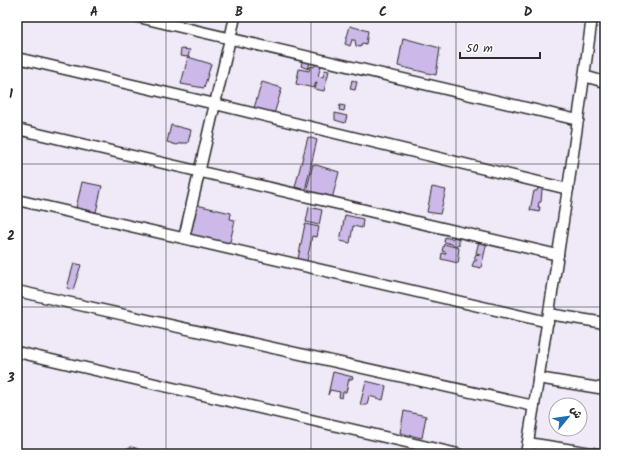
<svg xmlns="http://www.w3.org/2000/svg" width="622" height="471" viewBox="0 0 622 471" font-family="Kalam,'Playpen Sans Arabic',sans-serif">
<rect width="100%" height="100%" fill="#f0eaf8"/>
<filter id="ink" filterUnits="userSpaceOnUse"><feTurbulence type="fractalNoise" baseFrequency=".025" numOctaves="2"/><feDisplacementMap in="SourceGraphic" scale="8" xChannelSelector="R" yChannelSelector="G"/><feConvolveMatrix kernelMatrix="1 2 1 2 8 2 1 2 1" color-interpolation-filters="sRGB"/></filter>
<g filter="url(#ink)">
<g fill="#cdb9e9" stroke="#2b2b2b">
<polygon points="350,26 368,31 366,44 362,43 360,47 356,46 355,40 352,40 350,46 345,44"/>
<polygon points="403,38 440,48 436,75 398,66"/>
<polygon points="181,49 190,50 188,57 180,56"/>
<polygon points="188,57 211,64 204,88 181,84"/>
<polygon points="303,58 311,60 308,69 301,66"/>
<polygon points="316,63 321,66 318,76 323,77 325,70 329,71 324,91 315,89 317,82 316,82 314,88 296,84 299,69 309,71 311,66 314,67"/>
<polygon points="352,80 357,82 355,90 350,89"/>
<polygon points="262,82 282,88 274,114 254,108"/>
<polygon points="340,105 345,106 344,111 339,110"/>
<polygon points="335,113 347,116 345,123 335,120"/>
<polygon points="171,125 191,130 188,143 182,143 177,145 167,142"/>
<polygon points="308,137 317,140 305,190 295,187"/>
<polygon points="313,164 339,172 332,199 306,192"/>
<polygon points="82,182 102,186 96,212 76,208"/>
<polygon points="432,187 446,190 440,214 427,212"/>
<polygon points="538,188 542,189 541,202 539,202 538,207 540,207 539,212 530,210 534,191 537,191"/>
<polygon points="192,204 231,213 230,219 235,220 230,242 228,242 226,248 184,238"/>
<polygon points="309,207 322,210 319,225 306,222"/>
<polygon points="345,215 363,219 362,228 353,226 350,243 340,241"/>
<polygon points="305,224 319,227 317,237 312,236 307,261 298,259"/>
<polygon points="445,237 452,239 454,237 459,239 459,246 444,242"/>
<polygon points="479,241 487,242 481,268 472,266 474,261 476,261 477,259 474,259 476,254 480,255 480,254 476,253"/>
<polygon points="444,244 459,248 458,256 459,257 458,263 441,259 442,253 445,254 446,252 442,251"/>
<polygon points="74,263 81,265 73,290 67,288"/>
<polygon points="333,372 353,377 352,379 349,379 346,392 343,392 342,398 339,397 340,392 330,390 328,395"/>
<polygon points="366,381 386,386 383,400 369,396 367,405 360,405"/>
<polygon points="404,411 426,416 422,438 400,433"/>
</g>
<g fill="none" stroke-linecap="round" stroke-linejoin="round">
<defs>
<g id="minor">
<polyline points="138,17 578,120"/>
<polyline points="17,58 215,104 568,189"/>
<polyline points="584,76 605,82"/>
<polyline points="17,129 558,255"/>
<polyline points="17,200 548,322"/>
<polyline points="184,238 235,17"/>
<polyline points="17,291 534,406"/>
<polyline points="549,314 605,323"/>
<polyline points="17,352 458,454"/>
<polyline points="538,378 605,389"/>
<polyline points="528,443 598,454"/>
<polyline points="131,453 135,454"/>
<path d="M526 454C550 309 573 163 592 17"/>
</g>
</defs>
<use href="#minor" stroke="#2b2b2b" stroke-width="13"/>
<use href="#minor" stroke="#fff" stroke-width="10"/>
</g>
</g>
<path fill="none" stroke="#2b2b2b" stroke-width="1" stroke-opacity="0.55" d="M166 17V454M311 17V454M456 17V454M17 164H605M17 307H605"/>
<rect width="622" height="471" fill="none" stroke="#fff" stroke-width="44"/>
<g transform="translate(568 417) rotate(61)"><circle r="19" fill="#ffffff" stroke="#aaaaaa"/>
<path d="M0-3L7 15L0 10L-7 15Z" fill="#1f6fb2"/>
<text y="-6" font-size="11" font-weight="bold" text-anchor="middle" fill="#2b2b2b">ش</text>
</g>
<path d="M460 52v6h80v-6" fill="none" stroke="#2b2b2b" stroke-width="2"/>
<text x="466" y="52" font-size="12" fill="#2b2b2b" stroke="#ffffff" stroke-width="3" paint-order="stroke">50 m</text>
<rect x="22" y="22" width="578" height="427" fill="none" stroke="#2b2b2b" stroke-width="1.5"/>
<g font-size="13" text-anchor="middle" font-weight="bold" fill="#2b2b2b">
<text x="94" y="16">A</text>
<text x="239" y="16">B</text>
<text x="383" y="16">C</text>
<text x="528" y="16">D</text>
<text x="11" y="98">1</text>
<text x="11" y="240">2</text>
<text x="11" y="382">3</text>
</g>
</svg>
